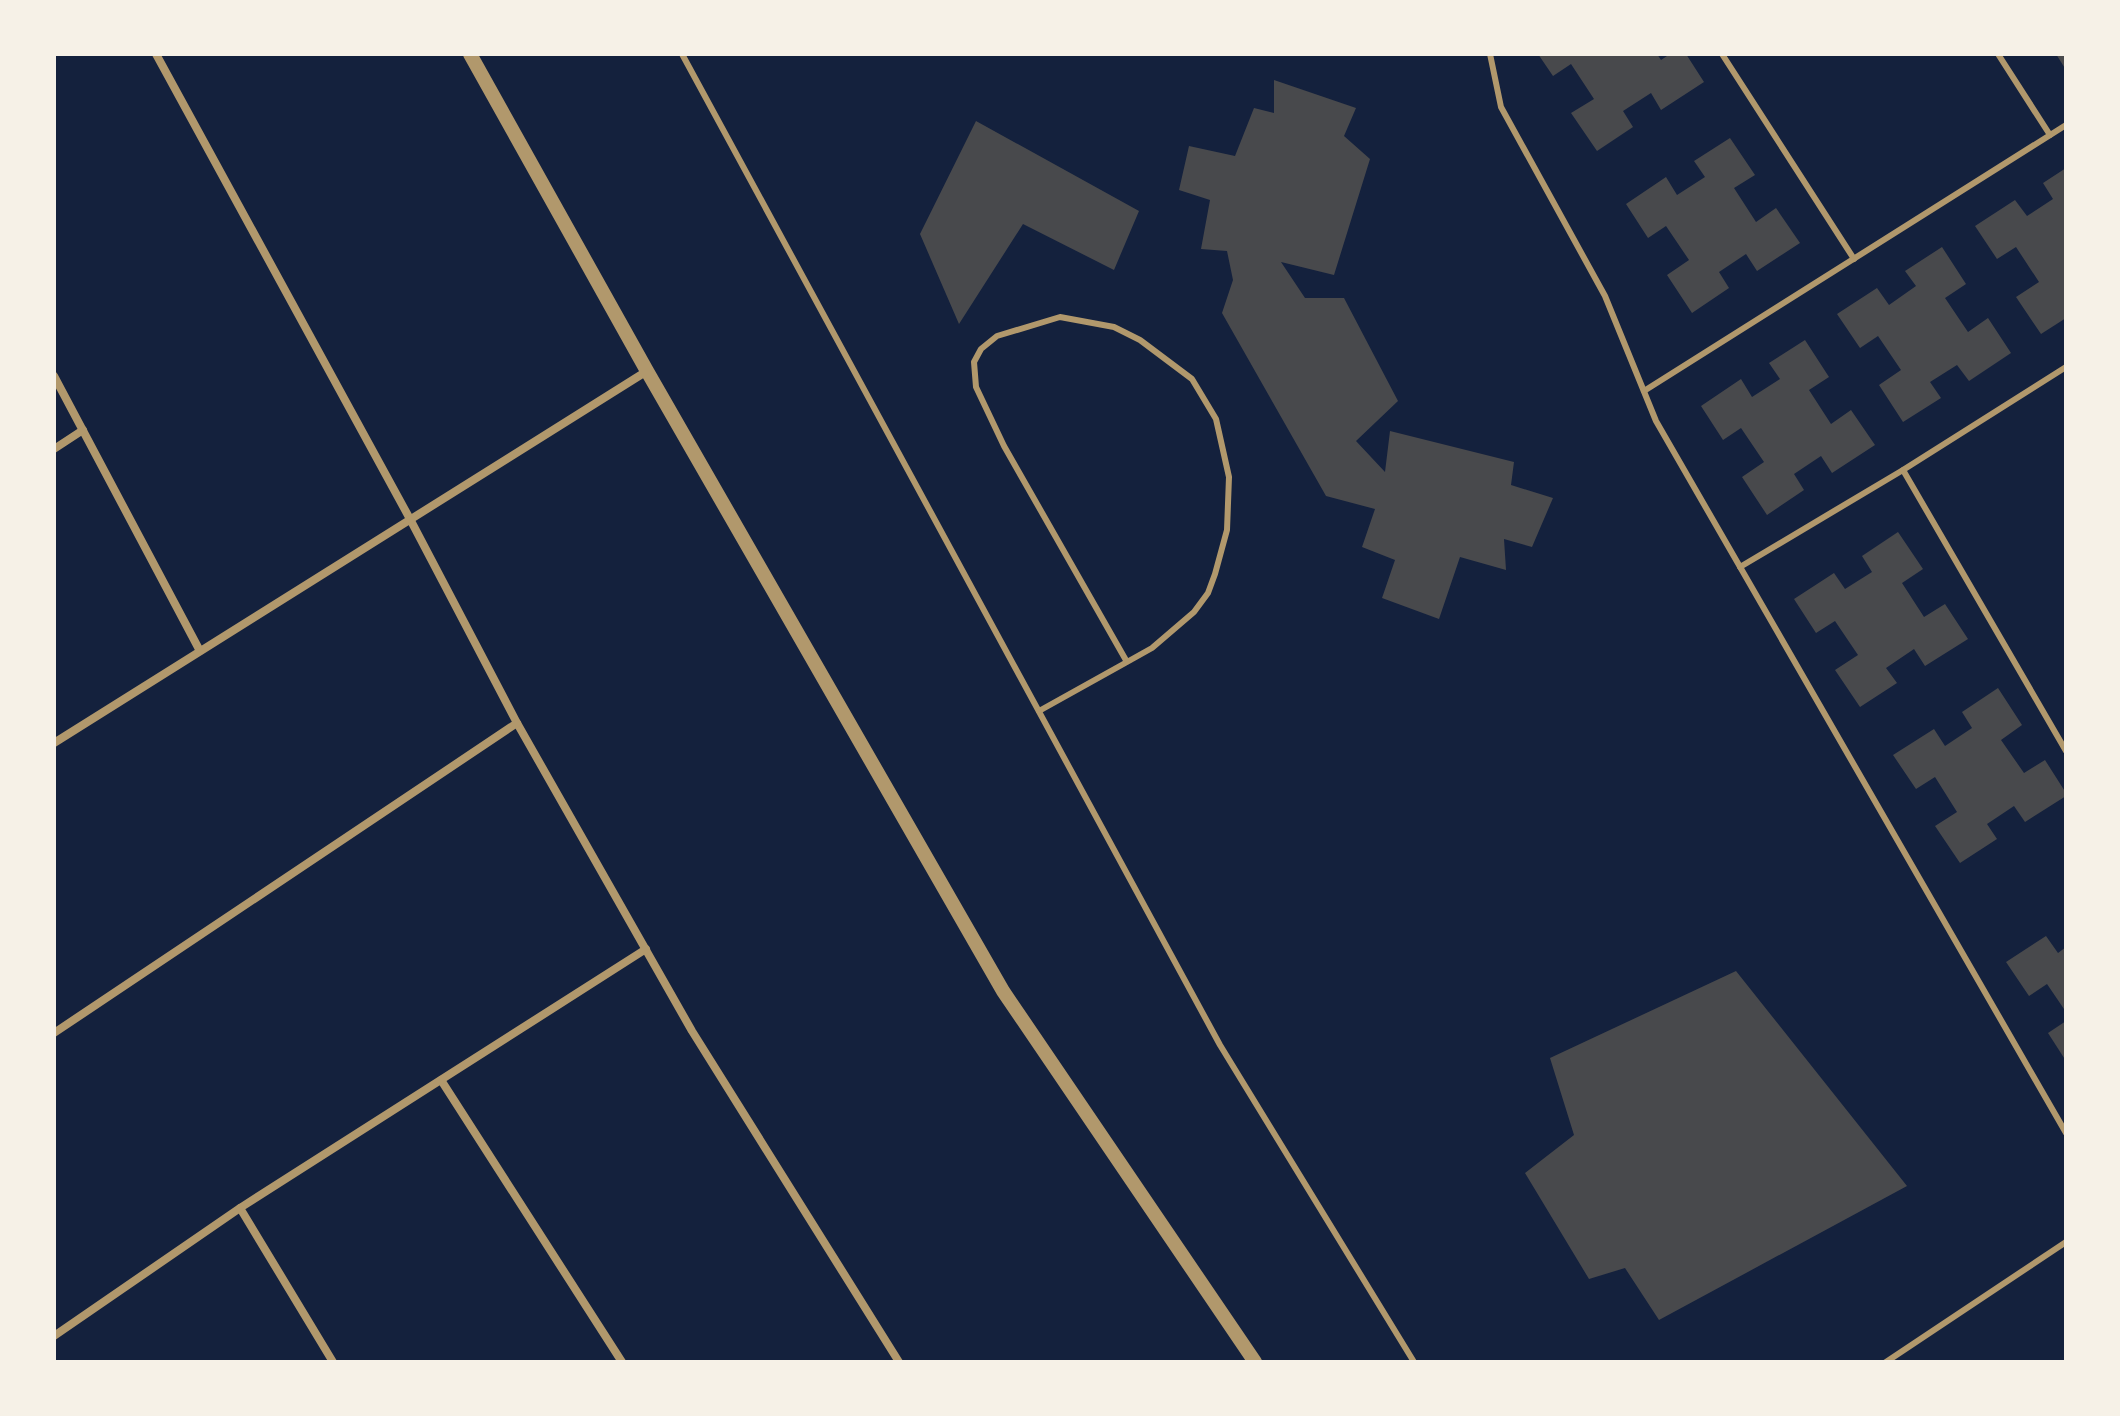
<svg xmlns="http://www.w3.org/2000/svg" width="2120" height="1416" viewBox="0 0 2120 1416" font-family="'Public Sans',sans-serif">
<rect width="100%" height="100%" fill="#14213d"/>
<g fill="#48494c">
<polygon points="1538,54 1657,54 1661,60 1670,54 1686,54 1704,82 1661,110 1651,93 1623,111 1633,127 1597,151 1571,113 1594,99 1571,64 1553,76"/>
<polygon points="2056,54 2066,54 2066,70"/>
<polygon points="1274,80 1356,108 1344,136 1370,159 1334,275 1281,262 1305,298 1344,298 1398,401 1356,441 1385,472 1390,431 1514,462 1511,485 1553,498 1532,547 1504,539 1506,570 1460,557 1439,619 1382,598 1395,560 1362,547 1375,509 1326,496 1222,313 1233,280 1227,251 1201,249 1210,200 1179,190 1189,146 1235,156 1254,108 1274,113"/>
<polygon points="976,121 1139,211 1114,270 1023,224 959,324 920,234"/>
<polygon points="1730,138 1755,175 1734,188 1756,222 1776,208 1800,243 1757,271 1746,254 1719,272 1729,288 1692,313 1667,275 1689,260 1666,226 1648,238 1626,204 1666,177 1677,195 1705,177 1694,161"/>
<polygon points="2066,168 2066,318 2041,334 2016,297 2039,282 2016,247 1997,259 1975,226 2015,200 2027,216 2053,199 2043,183"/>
<polygon points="1942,247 1966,284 1945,298 1968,332 1988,318 2011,353 1969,381 1957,365 1930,382 1941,398 1903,422 1879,385 1901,370 1878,336 1860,348 1837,314 1877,288 1889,305 1916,286 1905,271"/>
<polygon points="1805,340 1829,377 1809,390 1831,424 1851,410 1875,445 1832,473 1821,456 1794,474 1804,490 1767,515 1742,477 1764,462 1741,428 1723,440 1701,406 1741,379 1752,397 1780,379 1769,363"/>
<polygon points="1898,532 1923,569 1902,583 1924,617 1945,604 1968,639 1925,666 1914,649 1886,668 1897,683 1860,707 1835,670 1858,655 1835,621 1816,633 1794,599 1834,573 1845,589 1872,572 1862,556"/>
<polygon points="1998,688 2022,725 2001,740 2024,773 2045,760 2066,793 2066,796 2025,822 2014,806 1987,824 1997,839 1960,863 1935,826 1957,812 1935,777 1916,789 1893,755 1934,729 1945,746 1972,728 1962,712"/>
<polygon points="2046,936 2058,953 2066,947 2066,1012 2047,984 2029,996 2006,962"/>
<polygon points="1736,971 1907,1186 1659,1320 1625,1268 1589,1279 1525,1173 1574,1135 1550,1058"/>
<polygon points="2066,1021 2066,1061 2048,1033"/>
</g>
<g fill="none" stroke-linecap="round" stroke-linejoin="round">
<g stroke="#b1986c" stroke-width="6">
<polyline points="682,54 1220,1045 1414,1362"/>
<polyline points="1490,54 1501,107 1605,296 1656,421 2066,1133"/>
<polyline points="1722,54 1854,259"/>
<polyline points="1998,54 2050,135"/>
<polyline points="1644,391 2066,125"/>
<polyline points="1903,470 2066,751"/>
<polyline points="1740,567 1903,470 2066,367"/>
<polyline points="1039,711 1127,662 1152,648 1194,612 1208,593 1215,574 1227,530 1229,477 1216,419 1192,379 1140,340 1114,327 1060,317 997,336 981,349 974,362 976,387 1004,446 1127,662"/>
<polyline points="1886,1362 2066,1242"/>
</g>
<g stroke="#b1986c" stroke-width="8">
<polyline points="156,54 410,519 517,723 692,1031 899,1362"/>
<polyline points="54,376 200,651"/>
<polyline points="54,449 83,430"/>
<polyline points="54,743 647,371"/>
<polyline points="54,1033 517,723"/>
<polyline points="441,1080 622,1362"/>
<polyline points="54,1336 240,1208"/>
<polyline points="333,1362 240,1208 646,949"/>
</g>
<polyline stroke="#b1986c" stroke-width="14" points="470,54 647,371 1003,991 1255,1362"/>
</g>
<rect width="2120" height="1416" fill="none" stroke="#f6f1e7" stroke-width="112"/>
</svg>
